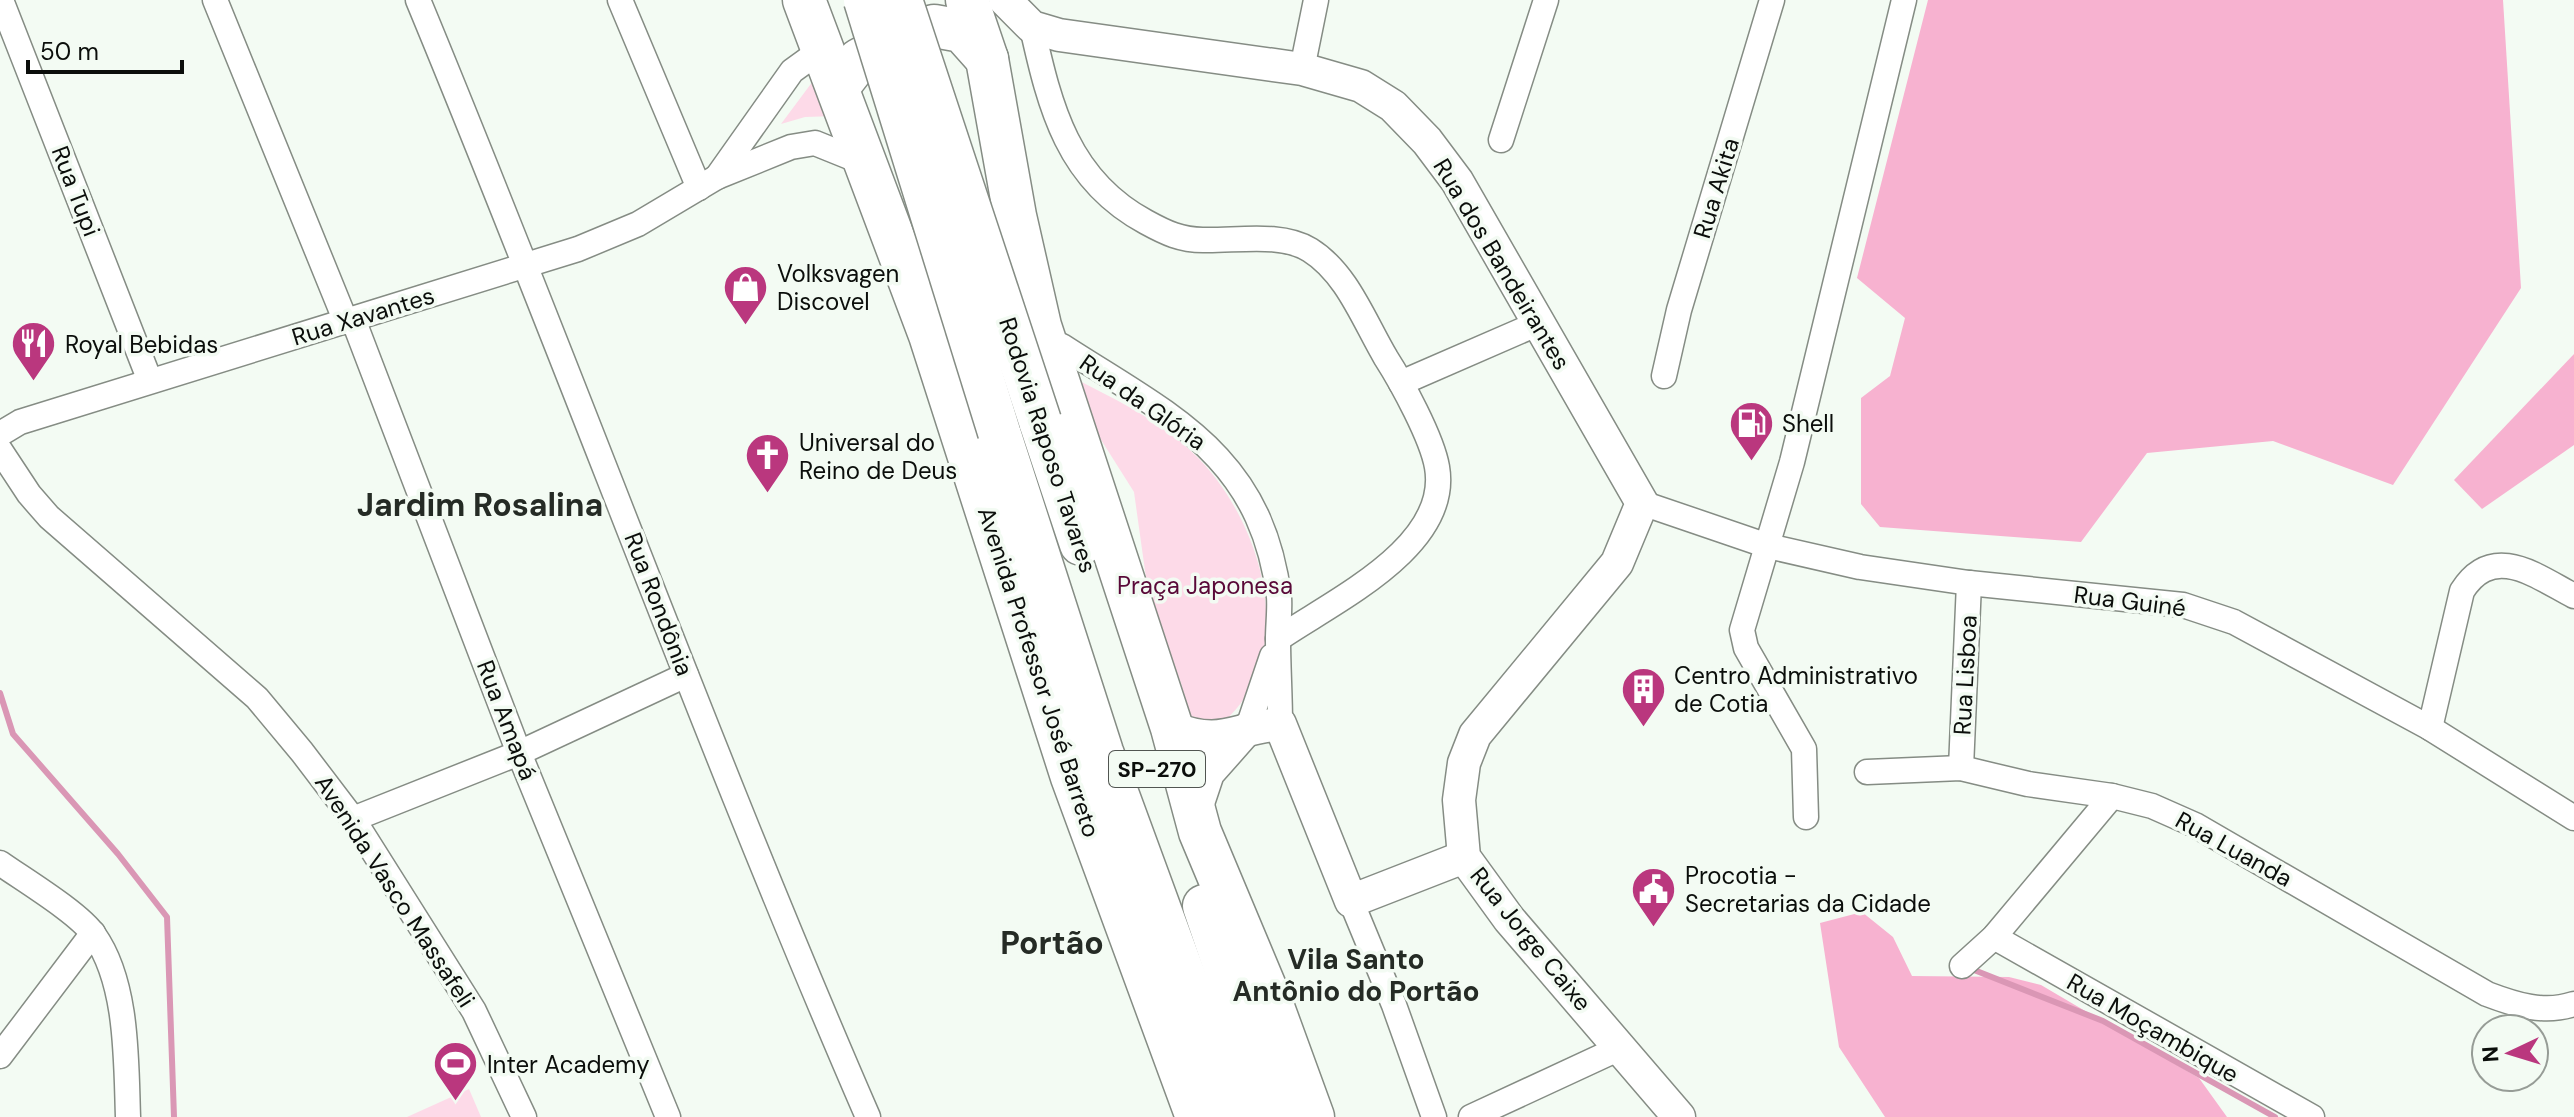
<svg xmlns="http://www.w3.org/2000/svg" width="2574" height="1117" viewBox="0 0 2574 1117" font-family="'DM Sans',sans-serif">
<rect width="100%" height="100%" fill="#f3fbf3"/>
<g fill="#fddae8">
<polygon points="819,73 836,116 805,117 781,124"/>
<path d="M1068 375C1112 398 1157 418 1193 453 1262 518 1304 657 1219 726L1199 725 1184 707 1182 686 1148 592 1134 492 1081 408Z"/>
<polygon points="469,1089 481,1117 407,1117"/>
</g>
<g fill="#f7b2d0">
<polygon points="1928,0 2503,0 2521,288 2393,485 2273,441 2147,453 2081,542 1880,527 1861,504 1861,398 1890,376 1905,318 1857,278"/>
<polygon points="2574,354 2574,445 2482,509 2454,480"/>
<polygon points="1862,912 1893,937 1912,976 2009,977 2041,985 2199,1078 2227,1117 1885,1117 1839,1047 1820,923"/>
</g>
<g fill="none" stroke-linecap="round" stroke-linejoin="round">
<g stroke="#da97b5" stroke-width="6">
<polyline points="0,693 13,734 118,854 167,917 174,1117"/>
<polyline points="1969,968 2103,1021 2275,1117"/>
</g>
<defs>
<g id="street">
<polyline points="1,0 150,381"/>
<polyline points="215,0 346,322"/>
<path d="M418 0C572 371 708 749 868 1117"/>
<polyline points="620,0 699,188"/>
<path d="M1032 27C1050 108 1068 180 1146 222 1166 233 1181 240 1203 240 1236 241 1281 232 1310 250 1347 273 1364 321 1386 358 1402 383 1432 438 1437 467 1451 547 1333 601 1278 639"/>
<polyline points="1302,69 1316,0"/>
<polyline points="1501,140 1546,0"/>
<polyline points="717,177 792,71 821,50"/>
<polyline points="353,319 519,753 668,1117"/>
<path d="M1062 346C1170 416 1261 454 1279 597 1280 610 1278 625 1278 639 1278 667 1280 696 1280 724"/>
<polyline points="1664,376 1679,310 1772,0"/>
<polyline points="1401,383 1539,323"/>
<polyline points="0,434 20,422 578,249 638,224 717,177 791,147 815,143 867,164"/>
<polyline points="0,450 29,494 49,517 257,698 302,752 353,819 474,1011 524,1117"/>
<polyline points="1642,503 1768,546 1860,567 1969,583 2183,605 2234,622 2430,728 2574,818"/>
<polyline points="1248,727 1272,656"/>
<path d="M2430 728 2462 591C2493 542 2536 576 2574 596"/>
<polyline points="1961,768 1969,583"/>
<path d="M1867 772 1961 768 2028 784 2112 796 2152 806 2195 825 2487 994C2516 1005 2544 1014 2574 1004"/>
<polyline points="1806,817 1804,749 1746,648 1742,630 1792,462 1904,0"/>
<polyline points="353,819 519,753 686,675"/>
<path d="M0 863C24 880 79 913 94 935 128 983 126 1060 128 1117"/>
<polyline points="1351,901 1394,1005 1434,1117"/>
<polyline points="1994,937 2312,1117"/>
<polyline points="1962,966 1994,937 2112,796"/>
<polyline points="0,1056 93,933"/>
<polyline points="1471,1117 1622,1047"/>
</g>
<g id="secondary">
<polyline points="1005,0 1032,27 1059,35 1302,69 1361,86 1393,106 1427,141 1457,181 1642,503 1617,563 1475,735 1464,763 1459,800 1464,857 1509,919 1679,1117"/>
<path d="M1172 728C1222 747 1232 729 1280 724L1351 901 1464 857"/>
<polyline points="1195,812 1208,773 1246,730"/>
</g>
<g id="highway">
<polyline points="804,0 930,335 1072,777 1197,1117"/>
<polyline points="967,0 987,59 1015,216 1040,326 1172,728 1200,832 1270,999 1313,1117"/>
<polyline points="838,87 859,60 903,36 934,26 962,31 987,59"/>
<polyline points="1040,421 1081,544"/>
<polyline points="999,432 1102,752 1236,1117"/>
<polyline points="1204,906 1276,1117"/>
</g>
</defs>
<use href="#street" stroke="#858c84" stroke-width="27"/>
<use href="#secondary" stroke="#858c84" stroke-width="35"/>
<use href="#highway" stroke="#858c84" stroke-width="45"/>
<use href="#street" stroke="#fff" stroke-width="24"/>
<use href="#secondary" stroke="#fff" stroke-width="32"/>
<use href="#highway" stroke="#fff" stroke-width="42"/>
<defs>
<g id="highway-bridge">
<polyline points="865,0 999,432"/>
<polyline points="901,0 1040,421"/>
</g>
</defs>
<use href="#highway-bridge" stroke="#858c84" stroke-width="45" stroke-linecap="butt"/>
<use href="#highway-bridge" stroke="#fff" stroke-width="42"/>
</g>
<defs>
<symbol id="shop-pin" viewBox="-11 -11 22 30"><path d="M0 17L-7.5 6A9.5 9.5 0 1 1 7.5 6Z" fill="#ba377e" stroke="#f3fbf3"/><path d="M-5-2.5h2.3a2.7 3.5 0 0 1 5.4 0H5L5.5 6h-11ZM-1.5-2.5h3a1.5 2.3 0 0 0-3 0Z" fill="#fff"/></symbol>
<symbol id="restaurant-pin" viewBox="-11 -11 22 30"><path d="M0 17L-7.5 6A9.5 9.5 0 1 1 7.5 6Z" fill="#ba377e" stroke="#f3fbf3"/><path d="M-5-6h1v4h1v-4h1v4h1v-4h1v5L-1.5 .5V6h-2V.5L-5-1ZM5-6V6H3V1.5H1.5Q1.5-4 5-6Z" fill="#fff"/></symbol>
<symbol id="fuel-pin" viewBox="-11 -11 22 30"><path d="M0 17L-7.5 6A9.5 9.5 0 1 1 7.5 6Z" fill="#ba377e" stroke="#f3fbf3"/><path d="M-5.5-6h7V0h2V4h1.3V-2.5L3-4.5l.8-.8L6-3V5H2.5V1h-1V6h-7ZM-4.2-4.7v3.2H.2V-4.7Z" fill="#fff"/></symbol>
<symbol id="church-pin" viewBox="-11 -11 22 30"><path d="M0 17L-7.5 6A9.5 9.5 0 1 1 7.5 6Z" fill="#ba377e" stroke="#f3fbf3"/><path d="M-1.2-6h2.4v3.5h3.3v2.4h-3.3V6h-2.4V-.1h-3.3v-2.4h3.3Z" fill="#fff"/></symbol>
<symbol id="building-pin" viewBox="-11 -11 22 30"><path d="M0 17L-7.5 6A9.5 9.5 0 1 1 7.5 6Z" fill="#ba377e" stroke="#f3fbf3"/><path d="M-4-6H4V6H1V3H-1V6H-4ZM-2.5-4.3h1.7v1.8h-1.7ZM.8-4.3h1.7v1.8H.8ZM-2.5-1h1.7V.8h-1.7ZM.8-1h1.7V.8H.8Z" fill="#fff"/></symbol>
<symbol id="civic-pin" viewBox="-11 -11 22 30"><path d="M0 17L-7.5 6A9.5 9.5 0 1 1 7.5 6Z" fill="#ba377e" stroke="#f3fbf3"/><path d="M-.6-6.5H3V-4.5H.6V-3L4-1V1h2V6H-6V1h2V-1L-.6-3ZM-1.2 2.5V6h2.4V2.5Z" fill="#fff"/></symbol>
<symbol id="stadium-pin" viewBox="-11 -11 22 30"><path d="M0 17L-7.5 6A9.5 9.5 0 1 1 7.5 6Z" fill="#ba377e" stroke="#f3fbf3"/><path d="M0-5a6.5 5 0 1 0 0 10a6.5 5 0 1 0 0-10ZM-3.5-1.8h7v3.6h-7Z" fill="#fff"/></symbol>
</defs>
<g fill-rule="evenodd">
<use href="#shop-pin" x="720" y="262" width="51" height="69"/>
<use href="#restaurant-pin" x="8" y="318" width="51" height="69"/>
<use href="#fuel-pin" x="1726" y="398" width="51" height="69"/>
<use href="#church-pin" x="742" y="430" width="51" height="69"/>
<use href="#building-pin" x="1618" y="664" width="51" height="69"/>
<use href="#civic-pin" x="1628" y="864" width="51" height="69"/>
<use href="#stadium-pin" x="430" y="1038" width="51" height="69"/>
</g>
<g text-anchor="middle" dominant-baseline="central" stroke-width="7" stroke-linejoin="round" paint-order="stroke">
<rect fill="#f3fbf3" stroke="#515551" stroke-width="2" x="1109" y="751" width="96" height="36" rx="6"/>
<g font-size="22" font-weight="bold" fill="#0b0e0b">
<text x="1157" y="769">SP-270</text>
</g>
<g font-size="24" fill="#0b0e0b" stroke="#f3fbf3">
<text transform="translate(1716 188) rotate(-73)">Rua Akita</text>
<text transform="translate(76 191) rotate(69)">Rua Tupi</text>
<text transform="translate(1502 264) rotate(59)">Rua dos Bandeirantes</text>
<text transform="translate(363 316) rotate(-17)">Rua Xavantes</text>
<text transform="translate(1143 402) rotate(35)">Rua da Glória</text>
<text transform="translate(1048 445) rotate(72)">Rodovia Raposo Tavares</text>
<text transform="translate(2130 601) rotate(7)">Rua Guiné</text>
<text transform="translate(659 604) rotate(69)">Rua Rondônia</text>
<text transform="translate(1039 672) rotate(72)">Avenida Professor José Barreto</text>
<text transform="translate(1965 675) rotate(-87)">Rua Lisboa</text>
<text transform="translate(507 720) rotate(69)">Rua Amapá</text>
<text transform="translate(2234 849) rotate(29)">Rua Luanda</text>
<text transform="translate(395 891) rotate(57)">Avenida Vasco Massafeli</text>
<text transform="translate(1531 939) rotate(51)">Rua Jorge Caixe</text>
<text transform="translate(2153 1028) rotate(30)">Rua Moçambique</text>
</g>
<g font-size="24" fill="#0b0e0b" stroke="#f3fbf3" text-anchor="start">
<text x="777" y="273">Volksvagen<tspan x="777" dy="28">Discovel</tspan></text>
<text x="65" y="344">Royal Bebidas</text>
<text x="1782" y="423">Shell</text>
<text x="799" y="442">Universal do<tspan x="799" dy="28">Reino de Deus</tspan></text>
<text x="1674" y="675">Centro Administrativo<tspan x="1674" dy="28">de Cotia</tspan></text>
<text x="1685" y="875">Procotia -<tspan x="1685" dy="28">Secretarias da Cidade</tspan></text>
<text x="487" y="1064">Inter Academy</text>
</g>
<g font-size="24" fill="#590938" stroke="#f3fbf3">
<text x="1205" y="585">Praça Japonesa</text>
</g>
<g font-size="28" font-weight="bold" fill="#252b25" stroke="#f3fbf3">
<text x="1356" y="959">Vila Santo<tspan x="1356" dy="32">Antônio do Portão</tspan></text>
</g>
<g font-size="32" font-weight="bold" fill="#252b25" stroke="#f3fbf3">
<text x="480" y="505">Jardim Rosalina</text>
<text x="1052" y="943">Portão</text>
</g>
</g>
<g transform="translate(2510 1053) rotate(266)"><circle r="38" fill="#f3fbf3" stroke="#969c96" stroke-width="2"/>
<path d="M0-6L14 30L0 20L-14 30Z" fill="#ba377e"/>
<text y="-12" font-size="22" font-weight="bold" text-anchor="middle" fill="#0b0e0b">N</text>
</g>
<path d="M28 60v12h154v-12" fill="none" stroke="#0b0e0b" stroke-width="4"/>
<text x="40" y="60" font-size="24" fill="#0b0e0b" stroke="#f3fbf3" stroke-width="6" paint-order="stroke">50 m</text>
</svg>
